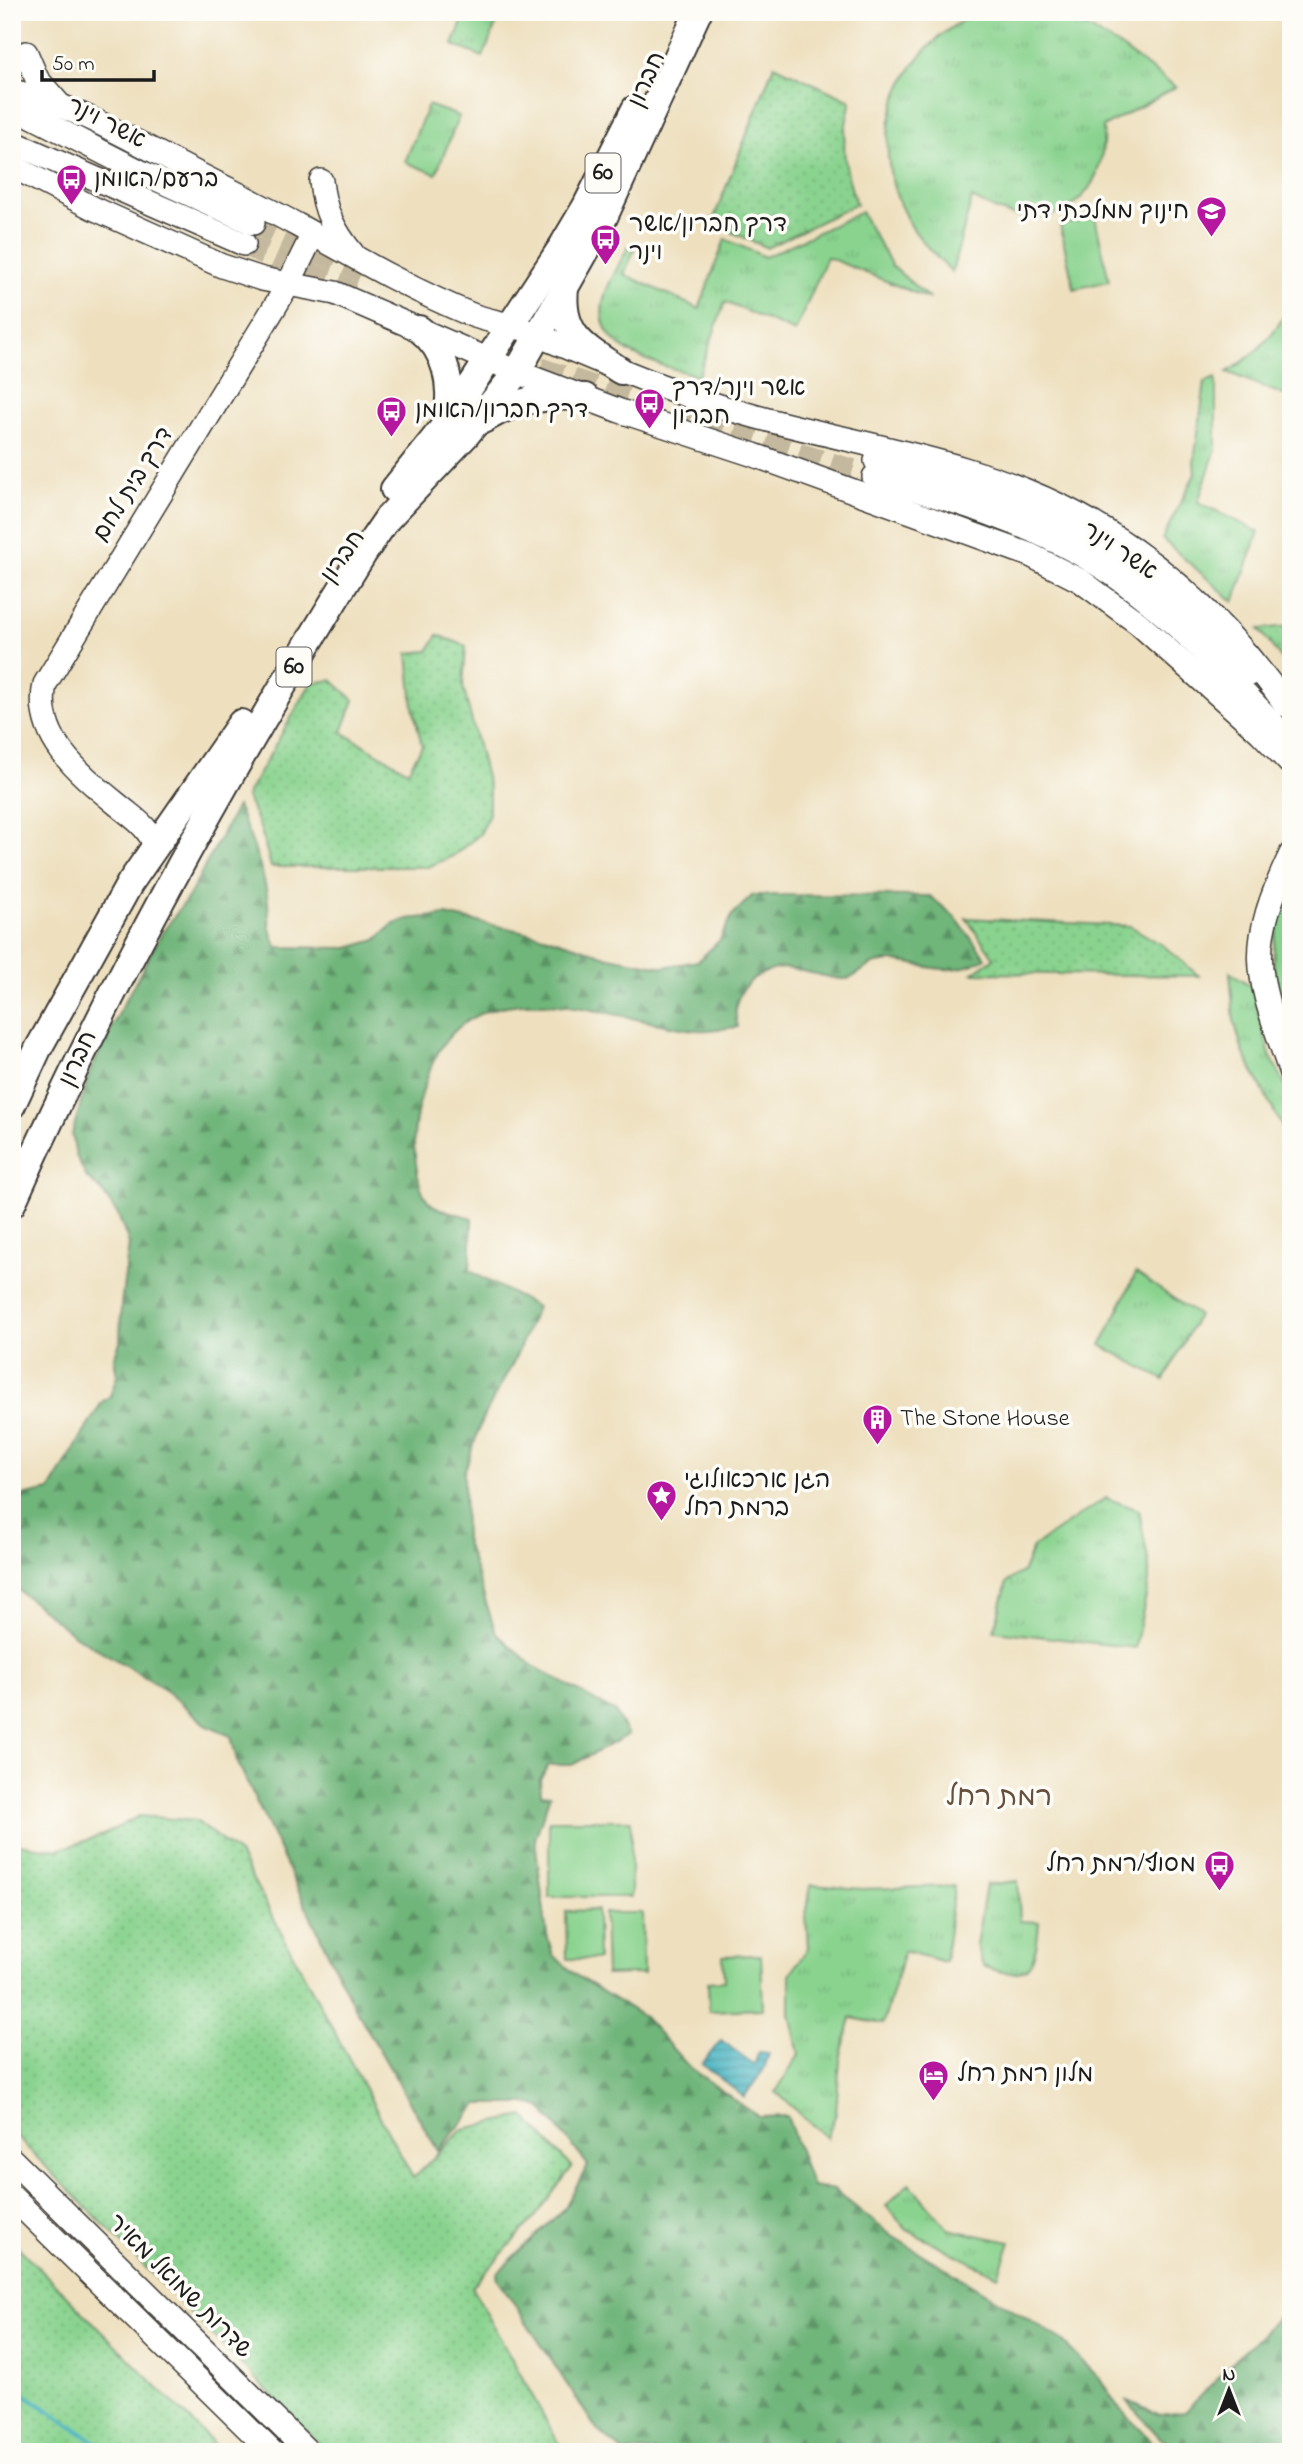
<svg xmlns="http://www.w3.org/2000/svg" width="1303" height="2464" viewBox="0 0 1303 2464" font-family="'Indie Flower','Playpen Sans Hebrew',sans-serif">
<defs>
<pattern id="grass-dots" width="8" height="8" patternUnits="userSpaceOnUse" patternTransform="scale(1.75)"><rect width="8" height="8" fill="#8ad38f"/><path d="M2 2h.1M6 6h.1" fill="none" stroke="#76b57b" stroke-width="1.8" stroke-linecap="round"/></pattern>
<pattern id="forest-firs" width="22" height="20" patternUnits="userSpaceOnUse" patternTransform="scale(1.75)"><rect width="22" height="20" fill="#6fb57a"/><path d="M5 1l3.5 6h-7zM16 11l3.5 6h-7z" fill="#5a9263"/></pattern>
<pattern id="park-tufts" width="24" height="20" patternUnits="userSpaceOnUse" patternTransform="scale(1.75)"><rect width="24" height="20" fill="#8ad38f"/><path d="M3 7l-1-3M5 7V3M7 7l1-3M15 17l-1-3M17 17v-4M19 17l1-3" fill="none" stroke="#76b57b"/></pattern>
<pattern id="water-rules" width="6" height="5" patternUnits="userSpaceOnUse" patternTransform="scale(1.75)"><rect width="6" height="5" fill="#44b2c0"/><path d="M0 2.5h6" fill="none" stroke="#38909b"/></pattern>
</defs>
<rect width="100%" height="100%" fill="#fdfcf7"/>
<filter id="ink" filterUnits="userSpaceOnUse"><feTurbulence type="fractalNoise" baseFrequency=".0143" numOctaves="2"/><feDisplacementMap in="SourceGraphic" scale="14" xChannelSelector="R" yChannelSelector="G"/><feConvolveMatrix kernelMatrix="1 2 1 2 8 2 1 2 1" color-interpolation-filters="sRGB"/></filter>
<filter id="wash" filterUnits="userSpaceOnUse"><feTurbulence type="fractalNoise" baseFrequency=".00686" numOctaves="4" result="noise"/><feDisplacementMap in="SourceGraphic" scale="28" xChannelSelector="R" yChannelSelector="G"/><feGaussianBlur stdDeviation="1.57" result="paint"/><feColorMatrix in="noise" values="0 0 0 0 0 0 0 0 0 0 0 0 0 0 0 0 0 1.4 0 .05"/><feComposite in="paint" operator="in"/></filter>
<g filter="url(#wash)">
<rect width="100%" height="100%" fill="#eee0bf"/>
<g fill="url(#grass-dots)" stroke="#537856" stroke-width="2">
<path d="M774 65 851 101C840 142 843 164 856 204L767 248 712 223Z"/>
<polygon points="1291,626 1291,672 1259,629"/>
<polygon points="438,635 466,646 463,686 489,789 489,814 480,834 453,856 428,867 271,867 261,830 246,796 311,683 332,680 354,700 342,732 408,771 422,746 413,707 408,653 428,651"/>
<polygon points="966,918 1130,926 1164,946 1199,976 973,973 994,958"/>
<polygon points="139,1816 196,1821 239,1854 413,2178 463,2129 524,2116 572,2167 535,2217 472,2287 558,2442 568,2452 328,2452 12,2132 12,1843 58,1850 105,1834"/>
<polygon points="12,2241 222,2452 12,2452"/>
</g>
<g fill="url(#forest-firs)" stroke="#46684b" stroke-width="2">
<path d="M237 806C249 833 260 860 266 889 271 908 265 930 278 947L348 948 376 940 392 925 408 919 446 915 544 936 609 957 663 967 698 961 720 940 733 914 753 895 930 896 955 917 986 958C939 985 915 954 877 963 864 965 857 979 844 979 826 979 791 965 776 969 747 976 729 998 738 1027 724 1028 709 1031 695 1030 610 1020 471 957 429 1072 420 1098 411 1127 415 1155 417 1171 419 1199 436 1207 447 1212 461 1214 472 1218L470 1271 537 1307 513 1363 482 1420 464 1473 465 1539 496 1633 532 1665 615 1712 628 1735 572 1765H549L540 1779 541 1794 550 1795 535 1839 547 1935 553 1955 577 1976 644 2017 690 2068 759 2117 787 2116 812 2187 834 2190 892 2236 1058 2337 1100 2379 1118 2407 1155 2444 1171 2452H624L597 2430 498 2279 497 2273 564 2209 588 2165 541 2107 530 2104H478L438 2151 350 1999 237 1761 231 1736 209 1727 160 1686 74 1635 12 1585V1498L50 1490 102 1402 110 1396 117 1376 114 1358 120 1342 121 1304 129 1244 118 1215 101 1190 87 1178 76 1156 72 1134 89 1074 124 1003 162 933 189 896Z"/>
<polygon points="1286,2309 1291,2313 1291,2452 1195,2452 1161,2439 1126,2400 1160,2415 1184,2412"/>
</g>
<g fill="url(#park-tufts)" stroke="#537856" stroke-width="2">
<polygon points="466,12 501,12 483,57 453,45"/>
<path d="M978 12 1062 13 1119 46 1176 87 1103 127C1107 181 1076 225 1017 216 1000 213 986 205 972 198L952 272C935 256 919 240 907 219 863 138 897 50 978 12Z"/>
<polygon points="428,105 459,116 436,174 405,162"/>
<path d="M861 212 892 266 930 299 827 257 795 332 725 302 698 376C660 364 587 352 605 295 610 278 621 262 629 246L635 249 624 274 699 309 725 239 765 257Z"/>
<path d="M1291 302V398L1227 372C1257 355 1277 333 1291 302Z"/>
<polygon points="1216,378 1216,449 1198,502 1259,532 1234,602 1162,539 1195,474 1194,462 1205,382"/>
<path d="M1291 893V1014C1264 981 1272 927 1291 893Z"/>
<polygon points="1230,972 1251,986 1270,1055 1291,1096 1291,1144 1243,1052 1234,1021"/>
<polygon points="1136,1273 1198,1315 1164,1380 1101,1345"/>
<polygon points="1106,1498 1139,1510 1149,1565 1149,1582 1135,1648 994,1631 1007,1582 1023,1571 1033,1547"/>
<path d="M1018 1881 1020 1921 1039 1922C1036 1963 1031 1985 983 1966L976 1945 986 1885Z"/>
<polygon points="811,1885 862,1889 954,1886 945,1962 904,1951 883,2024 851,2018 840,2059 836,2113 827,2138 776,2092 799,2054 790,2014 790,1974 808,1948 806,1915"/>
<polygon points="909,2183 948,2229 1010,2242 998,2276 907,2230 886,2206"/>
</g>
<g fill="#8ad38f" stroke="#537856" stroke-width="2">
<polygon points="1095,217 1109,281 1074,289 1060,225"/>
<rect x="549" y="1820" width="82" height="77"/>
<polygon points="597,1910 598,1959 567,1959 566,1911"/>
<polygon points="604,1913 642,1913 643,1974 606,1975"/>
<polygon points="761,1955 763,2009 709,2011 708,1982 724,1981 723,1956"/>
</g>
<polygon fill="url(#water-rules)" stroke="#30676e" stroke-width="2" points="721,2040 754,2065 759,2052 769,2053 764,2069 744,2097 702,2064"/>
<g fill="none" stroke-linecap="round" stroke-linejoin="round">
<polyline stroke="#44b2c0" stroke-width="4.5" points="12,2386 110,2452"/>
</g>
</g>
<g filter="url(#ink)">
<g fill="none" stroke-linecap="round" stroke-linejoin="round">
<g stroke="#c4b99e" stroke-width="23" stroke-dasharray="23 11" stroke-linecap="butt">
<polyline points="253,223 362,271"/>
<polyline points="244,244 353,292"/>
<polyline points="540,369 736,435 874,477"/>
</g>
<defs>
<g id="secondary">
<polyline points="26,53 37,79 58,103"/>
<path d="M12 91C68 103 121 134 171 160 213 182 257 203 299 226 356 258 411 290 472 315 490 322 510 323 528 331 603 363 678 396 757 417 867 447 979 461 1080 516 1164 562 1231 628 1286 705"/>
<polyline points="12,106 141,172 253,223"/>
<polyline points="12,142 244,244"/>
<polyline points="12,166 93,208 222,266 262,279 335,293 517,372 620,411 754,455 1030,555 1081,581 1138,623 1260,732 1291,764"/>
<path d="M321 181C324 211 334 231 353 254"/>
<path d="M876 461C967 486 1053 512 1130 568 1173 599 1211 639 1250 674"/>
<path d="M874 477C952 500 1033 523 1102 567 1168 610 1225 673 1279 730"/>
<path d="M154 844C149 828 135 819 123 809 84 777 33 740 45 684L288 285 313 234"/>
<path d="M1291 854C1244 953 1257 974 1291 1073"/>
<polyline points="12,2160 308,2452"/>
<polyline points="12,2197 272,2452"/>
</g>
<g id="trunk">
<path d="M565 288C560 336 585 347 621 371"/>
<path d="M419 329C447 350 453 386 447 419"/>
<path d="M483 420C517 399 546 395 585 397"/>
<polyline points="394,489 446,424 563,245 585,208 635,109"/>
<polyline points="12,1105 38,1049 130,883 241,723"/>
<path d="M12 1204C112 978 232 764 363 554L387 519 466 435 517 372 600 226 698 12"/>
</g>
</defs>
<use href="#secondary" stroke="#3c3934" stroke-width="26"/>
<use href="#trunk" stroke="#3c3934" stroke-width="30"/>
<use href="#secondary" stroke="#fff" stroke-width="23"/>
<use href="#trunk" stroke="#fff" stroke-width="26"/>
</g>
</g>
<defs>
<symbol id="bus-pin" viewBox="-11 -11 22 30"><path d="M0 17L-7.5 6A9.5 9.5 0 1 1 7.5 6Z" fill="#b5179e" stroke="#fdfcf7"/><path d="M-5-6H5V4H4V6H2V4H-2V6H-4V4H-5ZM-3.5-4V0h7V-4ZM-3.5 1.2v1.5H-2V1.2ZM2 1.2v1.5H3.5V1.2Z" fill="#fff"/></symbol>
<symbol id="school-pin" viewBox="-11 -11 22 30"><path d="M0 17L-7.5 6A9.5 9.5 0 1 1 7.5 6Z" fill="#b5179e" stroke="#fdfcf7"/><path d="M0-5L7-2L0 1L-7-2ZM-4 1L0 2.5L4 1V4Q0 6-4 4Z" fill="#fff"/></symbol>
<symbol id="building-pin" viewBox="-11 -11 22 30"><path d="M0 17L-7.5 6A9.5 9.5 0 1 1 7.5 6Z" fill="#b5179e" stroke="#fdfcf7"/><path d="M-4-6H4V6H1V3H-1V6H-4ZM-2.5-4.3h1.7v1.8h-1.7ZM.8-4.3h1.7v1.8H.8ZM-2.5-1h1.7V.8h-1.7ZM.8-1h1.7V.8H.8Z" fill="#fff"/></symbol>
<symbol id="sight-pin" viewBox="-11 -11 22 30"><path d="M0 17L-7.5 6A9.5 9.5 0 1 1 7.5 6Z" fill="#b5179e" stroke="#fdfcf7"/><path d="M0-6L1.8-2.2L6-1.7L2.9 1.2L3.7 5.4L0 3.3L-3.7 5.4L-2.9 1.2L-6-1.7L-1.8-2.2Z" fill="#fff"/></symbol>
<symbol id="hotel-pin" viewBox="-11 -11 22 30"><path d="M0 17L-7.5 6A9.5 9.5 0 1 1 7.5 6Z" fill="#b5179e" stroke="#fdfcf7"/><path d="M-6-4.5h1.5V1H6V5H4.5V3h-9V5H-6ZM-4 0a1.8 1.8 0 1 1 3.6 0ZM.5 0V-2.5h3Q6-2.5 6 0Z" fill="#fff"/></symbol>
</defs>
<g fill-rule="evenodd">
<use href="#bus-pin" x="54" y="162" width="35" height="47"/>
<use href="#school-pin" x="1194" y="194" width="35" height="47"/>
<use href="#bus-pin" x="588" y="222" width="35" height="47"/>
<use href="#bus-pin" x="632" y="386" width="35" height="47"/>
<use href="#bus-pin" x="374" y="394" width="35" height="47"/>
<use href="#building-pin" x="860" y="1402" width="35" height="47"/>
<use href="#sight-pin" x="644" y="1478" width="35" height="47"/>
<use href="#bus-pin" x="1202" y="1848" width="35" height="47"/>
<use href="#hotel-pin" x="916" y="2058" width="35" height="47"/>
</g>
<g text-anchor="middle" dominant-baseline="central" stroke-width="7" stroke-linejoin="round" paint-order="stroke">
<g fill="#fdfcf7" stroke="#605f5e" stroke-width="2">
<rect x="585.5" y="153.5" width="35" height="39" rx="5"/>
<rect x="276.5" y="647.5" width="35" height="39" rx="5"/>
</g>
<g font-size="23" font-weight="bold" fill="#1c1c1c">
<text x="603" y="173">60</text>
<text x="294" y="667">60</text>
</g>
<g font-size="24" fill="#1c1c1c" stroke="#fdfcf7">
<text transform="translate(648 80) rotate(-66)">חברון</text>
<text transform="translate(106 124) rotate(27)">אשר וינר</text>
<text transform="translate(134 485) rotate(-58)">דרך בית לחם</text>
<text transform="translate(1119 552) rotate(34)">אשר וינר</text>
<text transform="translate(344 557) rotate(-55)">חברון</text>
<text transform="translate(79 1059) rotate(-65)">חברון</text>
<text transform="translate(179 2287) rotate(45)">שדרות שמואל מאיר</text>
</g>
<g font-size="24" fill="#1c1c1c" stroke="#fdfcf7" text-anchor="start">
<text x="94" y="180">ברעם/האומן</text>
<text x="1189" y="212" text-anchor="end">חינוך ממלכתי דתי</text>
<text x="629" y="225">דרך חברון/אשר<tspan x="629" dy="28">וינר</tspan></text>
<text x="672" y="389">אשר וינר/דרך<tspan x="672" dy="28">חברון</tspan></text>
<text x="415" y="411">דרך חברון/האומן</text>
<text x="900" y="1419">The Stone House</text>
<text x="684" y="1481">הגן ארכאולוגי<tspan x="684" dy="28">ברמת רחל</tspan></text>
<text x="1196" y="1865" text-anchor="end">מסוף/רמת רחל</text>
<text x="957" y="2075">מלון רמת רחל</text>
</g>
<g font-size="28" fill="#66503c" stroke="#fdfcf7">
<text x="999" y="1798">רמת רחל</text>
</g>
</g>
<rect width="1303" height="2464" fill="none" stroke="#fdfcf7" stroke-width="42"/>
<g transform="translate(1229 2390)" stroke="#fdfcf7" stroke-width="5" paint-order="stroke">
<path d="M0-5L12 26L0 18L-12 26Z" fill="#1c1c1c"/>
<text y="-10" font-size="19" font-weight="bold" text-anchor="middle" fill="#1c1c1c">N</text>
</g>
<path d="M42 70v10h112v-10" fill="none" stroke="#1c1c1c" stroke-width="3.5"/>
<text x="52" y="70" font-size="21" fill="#1c1c1c" stroke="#fdfcf7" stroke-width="5" paint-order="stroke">50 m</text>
</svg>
